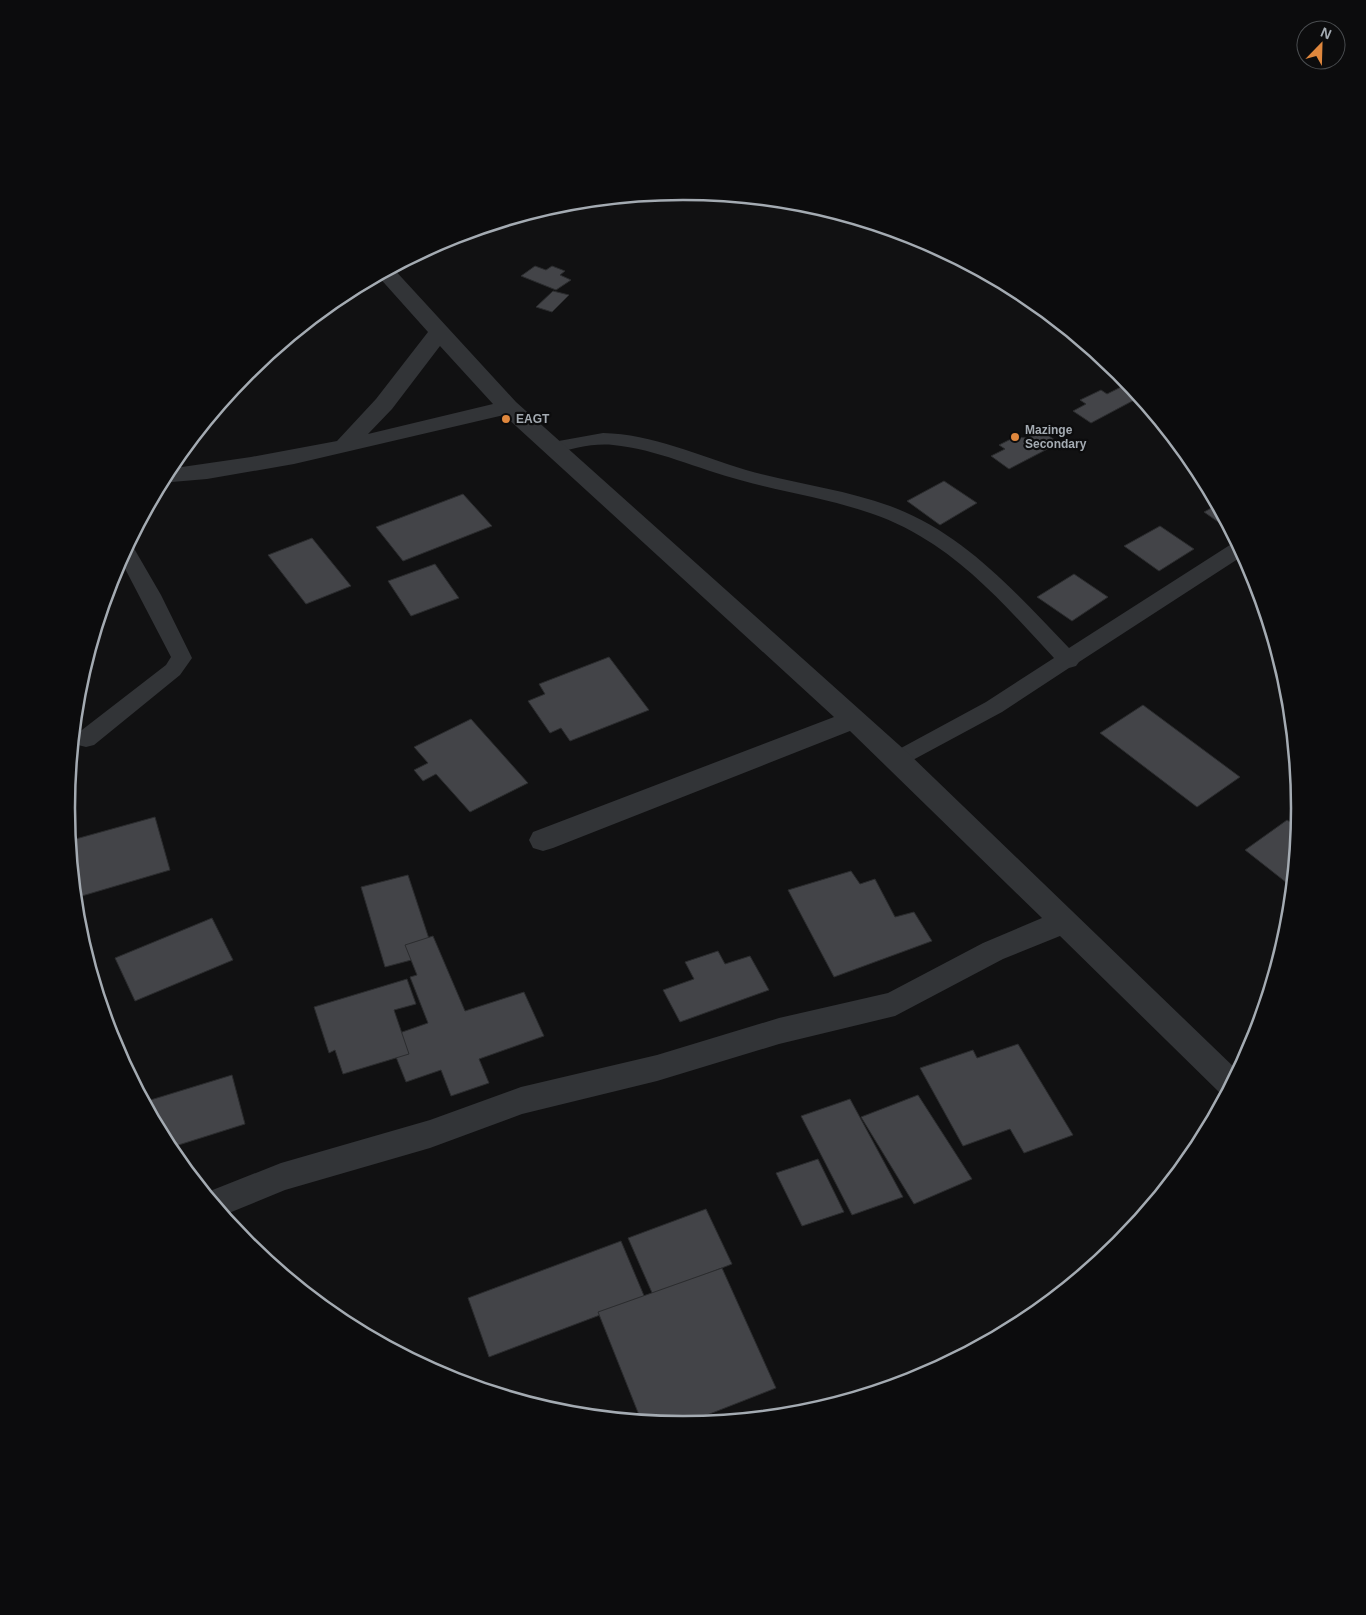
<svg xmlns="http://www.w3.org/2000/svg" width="1366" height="1615" viewBox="0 0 1366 1615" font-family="Helvetica,sans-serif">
<rect width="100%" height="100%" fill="#111112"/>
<g fill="#434448" stroke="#2b2c2e">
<polygon points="535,266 546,270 552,266 565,271 560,275 571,280 556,290 521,276"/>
<polygon points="553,291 569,295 552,312 536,307"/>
<polygon points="1121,387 1138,398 1091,423 1073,411 1086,404 1080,400 1101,390 1107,394"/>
<polygon points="1042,431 1059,443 1009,469 991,456 1005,449 999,445 1015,437 1027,438"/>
<polygon points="944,481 977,503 940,525 907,501"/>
<polygon points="463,494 492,526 403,561 376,527"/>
<polygon points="1217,505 1231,531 1204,512"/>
<polygon points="1160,526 1194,549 1159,571 1124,546"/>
<polygon points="312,538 351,586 306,604 268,555"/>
<polygon points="435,564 459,598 411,616 388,581"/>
<polygon points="1074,574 1108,597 1072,621 1037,597"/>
<polygon points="609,657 649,710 570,741 561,728 550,733 528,701 545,694 539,684"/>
<polygon points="1143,705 1240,777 1197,807 1100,733"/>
<polygon points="471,719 528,783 470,812 436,774 423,781 414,770 428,763 414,747"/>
<polygon points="155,817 170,870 75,898 71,851 74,850 72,840"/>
<polygon points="1287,820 1298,827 1292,887 1245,850"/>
<polygon points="851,871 860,884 875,879 895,917 914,912 932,941 834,977 788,890"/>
<polygon points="408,875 434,954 385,967 361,887"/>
<polygon points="212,918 233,960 135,1001 115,958"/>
<polygon points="433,936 465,1011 524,992 544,1036 479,1059 489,1083 451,1096 441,1070 406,1082 388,1037 428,1023 410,977 417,975 405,945"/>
<polygon points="718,951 725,964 750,956 769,990 680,1022 663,990 694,979 685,962"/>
<polygon points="407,979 416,1004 394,1010 409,1054 343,1074 335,1050 329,1053 314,1007"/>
<polygon points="1018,1044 1073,1135 1024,1153 1010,1129 963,1146 920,1068 973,1050 977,1058"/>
<polygon points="232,1075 245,1124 169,1148 144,1102"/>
<polygon points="918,1095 972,1179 914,1204 861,1117"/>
<polygon points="850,1099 903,1197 852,1215 801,1116"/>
<polygon points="818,1159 844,1212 802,1226 776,1173"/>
<polygon points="706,1209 732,1264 653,1295 628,1238"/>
<polygon points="621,1241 645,1298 489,1357 468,1298"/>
<polygon points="722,1268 776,1388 684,1424 641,1420 598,1312"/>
</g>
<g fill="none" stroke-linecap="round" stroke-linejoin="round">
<g fill="#323437" fill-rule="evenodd">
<path d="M603 433C652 434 700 456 746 470 793 483 843 489 890 506 964 533 1016 593 1069 648L1233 543 1237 542 1244 555 1079 662 1076 666 1069 668 1002 712 898 768 890 766 887 760 890 754 986 702 1054 658C1013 614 973 567 920 536 866 503 801 497 740 480 698 469 656 449 613 445 592 443 572 449 553 454L546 452 544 448 546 444 553 442Z"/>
<polygon points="128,544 132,545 161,595 192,658 180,675 94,745 86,747 78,745 75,739 78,733 166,665 171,657 120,559"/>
</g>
<path fill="#323437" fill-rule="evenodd" d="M392 267 516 402 908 753 1238 1071 1225 1095 1220 1093 1060 936 1003 959 895 1016 779 1044 657 1081 522 1114 430 1148 285 1190 224 1215 205 1193 281 1163 430 1120 521 1087 657 1055 779 1018 888 993 983 943 1042 918 850 731 553 848 543 851 533 848 529 840 533 832 834 717 504 415 294 464 207 479 160 483 168 469 251 457 337 441 376 399 428 332 377 275ZM440 346 493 404 368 434 392 409Z"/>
</g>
<g fill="#df873d" stroke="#0c0c0d" stroke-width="2">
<circle cx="506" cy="419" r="5"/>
<circle cx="1015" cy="437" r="5"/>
</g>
<g text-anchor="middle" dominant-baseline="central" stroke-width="4.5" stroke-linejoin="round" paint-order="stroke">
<g font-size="12" font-weight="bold" fill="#a4abb2" stroke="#0c0c0d" text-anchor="start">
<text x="516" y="419">EAGT</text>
<text x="1025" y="430">Mazinge<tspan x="1025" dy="14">Secondary</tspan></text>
</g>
</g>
<path d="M0 0H1366V1615H0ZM75 808a608 608 0 1 1 1216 0a608 608 0 1 1-1216 0Z" fill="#0c0c0d" fill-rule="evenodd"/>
<path fill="none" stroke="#a4abb2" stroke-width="2.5" d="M75 808a608 608 0 1 1 1216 0a608 608 0 1 1-1216 0Z"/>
<g transform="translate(1321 45) rotate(23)"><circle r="24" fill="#0c0c0d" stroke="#494c4f"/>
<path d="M0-4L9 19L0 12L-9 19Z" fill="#df873d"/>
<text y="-8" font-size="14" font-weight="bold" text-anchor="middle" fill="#a4abb2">N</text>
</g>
</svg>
